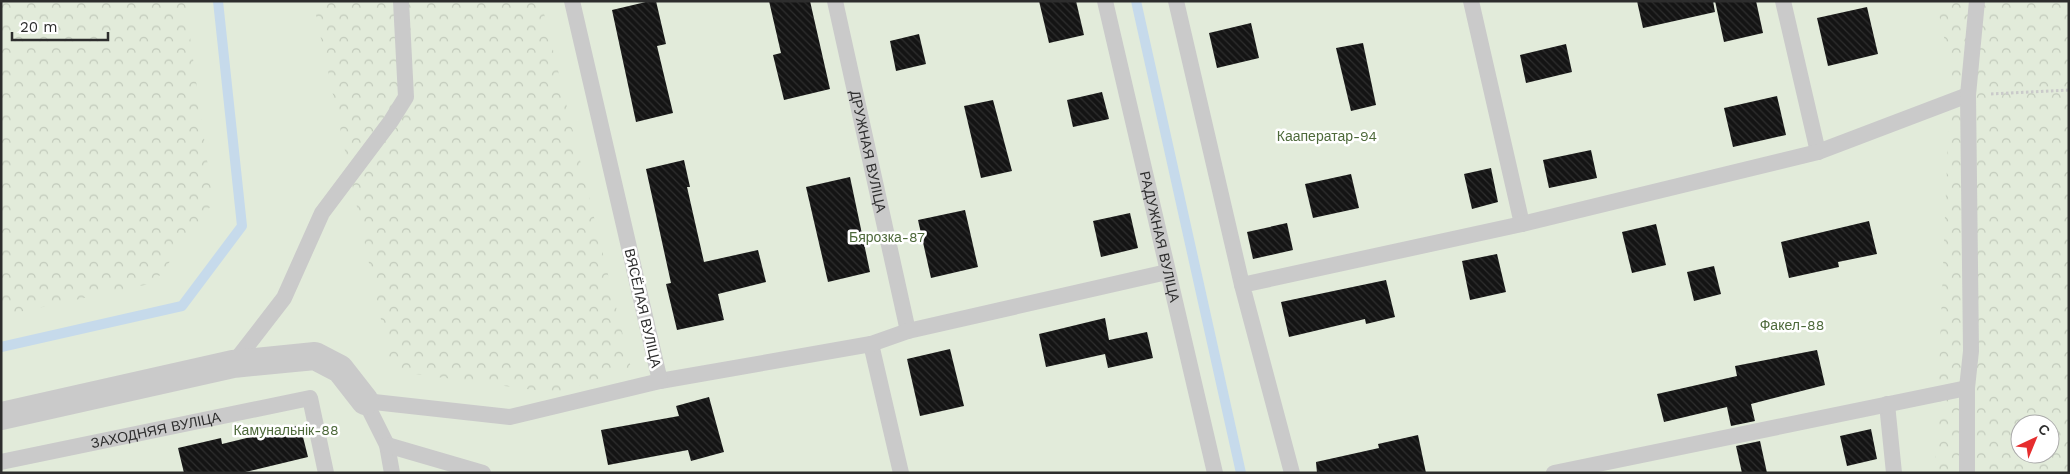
<svg xmlns="http://www.w3.org/2000/svg" width="2070" height="474" viewBox="0 0 2070 474" font-family="'Work Sans',sans-serif">
<defs>
<pattern id="forest-crowns" width="20" height="18" patternUnits="userSpaceOnUse" patternTransform="scale(1.25)"><rect width="20" height="18" fill="#e2ebda"/><path d="M2 6a3 3 0 1 1 6 0M12 15a3 3 0 1 1 6 0" fill="none" stroke="#c2cabb"/></pattern>
<pattern id="building-back-hatch" width="6" height="6" patternUnits="userSpaceOnUse" patternTransform="scale(1.25)"><rect width="6" height="6" fill="#141414"/><path d="M-1 5l2 2M0 0l6 6M5-1l2 2" fill="none" stroke="#2e2e2e"/></pattern>
</defs>
<rect width="100%" height="100%" fill="#fff"/>
<path fill="#e2ebda" fill-rule="evenodd" d="M1 1H2069V473H1ZM2020 424H2050V454H2020Z"/>
<g fill="url(#forest-crowns)" fill-rule="evenodd">
<polygon points="1,1 185,1 213,203 154,283 1,316"/>
<polygon points="313,1 541,1 631,368 556,393 392,371"/>
<path d="M1936 1H2069V473H1935L1948 139 1952 73ZM2020 424H2050V454H2020Z"/>
</g>
<g fill="none" stroke-linecap="round" stroke-linejoin="round">
<g stroke="#c6daeb" stroke-width="10">
<polyline points="1136,1 1241,473"/>
<polyline points="1,347 182,306 242,226 218,1"/>
</g>
</g>
<g fill="url(#building-back-hatch)">
<polygon points="650,1 656,1 666,44 657,46 673,113 636,122 612,10"/>
<polygon points="769,1 810,1 830,89 784,100 773,55 781,53"/>
<polygon points="1039,1 1076,1 1084,35 1049,43"/>
<polygon points="1637,1 1713,1 1715,12 1643,28"/>
<polygon points="1715,1 1756,1 1763,33 1724,42"/>
<polygon points="1867,7 1878,54 1828,66 1817,18"/>
<polygon points="1251,23 1259,58 1217,68 1209,33"/>
<polygon points="919,34 926,64 896,71 890,41"/>
<polygon points="1363,43 1376,105 1351,111 1336,48"/>
<polygon points="1566,44 1572,72 1526,83 1520,55"/>
<polygon points="1102,92 1109,119 1073,127 1067,100"/>
<polygon points="1777,96 1786,135 1733,147 1724,108"/>
<polygon points="993,100 1012,171 981,178 964,106"/>
<polygon points="1591,150 1597,178 1549,188 1543,160"/>
<polygon points="684,160 690,187 687,187 704,262 758,250 766,282 718,294 724,320 677,330 666,284 671,283 646,169"/>
<polygon points="1491,168 1498,202 1472,209 1464,174"/>
<polygon points="1351,174 1359,208 1313,218 1305,184"/>
<polygon points="850,177 870,272 828,282 806,187"/>
<polygon points="965,210 978,267 931,278 918,220"/>
<polygon points="1130,213 1138,248 1101,257 1093,221"/>
<polygon points="1869,221 1877,254 1838,262 1839,267 1789,278 1781,242"/>
<polygon points="1287,223 1293,250 1253,259 1247,232"/>
<polygon points="1656,224 1666,265 1632,273 1622,232"/>
<polygon points="1497,254 1506,292 1470,300 1462,261"/>
<polygon points="1714,266 1721,294 1694,301 1687,272"/>
<polygon points="1386,280 1395,317 1366,324 1365,319 1289,337 1281,302"/>
<polygon points="1105,318 1109,340 1147,332 1153,358 1108,368 1105,354 1046,367 1039,334"/>
<polygon points="950,349 964,406 920,416 907,359"/>
<polygon points="1817,350 1825,385 1751,404 1755,421 1731,426 1727,407 1664,422 1657,394 1737,376 1735,366"/>
<polygon points="709,397 724,452 691,461 688,450 608,465 601,430 679,416 676,406"/>
<polygon points="300,425 308,457 241,473 184,473 178,448 221,438 222,444"/>
<polygon points="1871,429 1877,459 1847,466 1840,436"/>
<polygon points="1418,435 1426,473 1317,473 1316,462 1379,448 1378,444"/>
<polygon points="1760,441 1767,473 1742,473 1736,446"/>
</g>
<g fill="none" stroke-linecap="round" stroke-linejoin="round">
<polyline stroke="#cacaca" stroke-width="3" stroke-dasharray="2.5 2.5" stroke-linecap="butt" points="1991,94 2069,90"/>
<g stroke="#cacaca" stroke-width="16">
<path id="s1" d="M835 1 908 331"/>
<path id="s2" d="M1105 1 1215 473"/>
<polyline points="1176,1 1242,285"/>
<polyline points="1471,1 1522,224"/>
<polyline points="1783,1 1818,152"/>
<polyline points="871,344 901,473"/>
<polyline points="233,364 284,298 322,213 391,121 406,97 401,1"/>
<polyline points="660,381 871,344 908,331 1167,272"/>
<polyline points="365,401 510,417 660,381 572,1"/>
<polyline points="365,401 387,445 392,473"/>
<polyline points="1887,404 1894,473"/>
<polyline points="387,445 483,473"/>
<path id="s3" d="M1 462 310 398 326 473"/>
<polyline points="1292,473 1242,285 1522,224 1818,152 1968,95"/>
<polyline points="1554,473 1967,388"/>
<polyline points="1967,473 1967,388 1971,351 1968,95 1977,1"/>
</g>
<polyline stroke="#cacaca" stroke-width="28" points="1,416 233,364 315,356 340,369 365,401"/>
</g>
<g text-anchor="middle" dominant-baseline="central" stroke-width="5" stroke-linejoin="round" paint-order="stroke">
<g font-size="14" fill="#4d693a" stroke="#fff">
<text x="1327" y="136">Кааператар-94</text>
<text x="887" y="237">Бярозка-87</text>
<text x="1792" y="325">Факел-88</text>
<text x="286" y="430">Камунальнік-88</text>
</g>
<g font-size="14" fill="#2d2d2d" stroke="#fff">
<text stroke="none"><textPath href="#s1" startOffset="154">ДРУЖНАЯ ВУЛІЦА</textPath></text>
<text stroke="none"><textPath href="#s2" startOffset="242">РАДУЖНАЯ ВУЛІЦА</textPath></text>
<text transform="translate(643 308) rotate(77)">ВЯСЁЛАЯ ВУЛІЦА</text>
<text stroke="none"><textPath href="#s3" startOffset="158">ЗАХОДНЯЯ ВУЛІЦА</textPath></text>
</g>
</g>
<rect width="2070" height="474" fill="none" stroke="#2d2d2d" stroke-width="5"/>
<g transform="translate(2035 439) rotate(44)"><circle r="24" fill="#ffffff" stroke="#ababab"/>
<path d="M0-4L9 19L0 12L-9 19Z" fill="#e62d2e"/>
<text y="-8" font-size="14" font-weight="bold" text-anchor="middle" fill="#2d2d2d">С</text>
</g>
<path d="M12 32v8h96v-8" fill="none" stroke="#2d2d2d" stroke-width="2.5"/>
<text x="20" y="32" font-size="15" fill="#2d2d2d" stroke="#ffffff" stroke-width="4" paint-order="stroke">20 m</text>
</svg>
